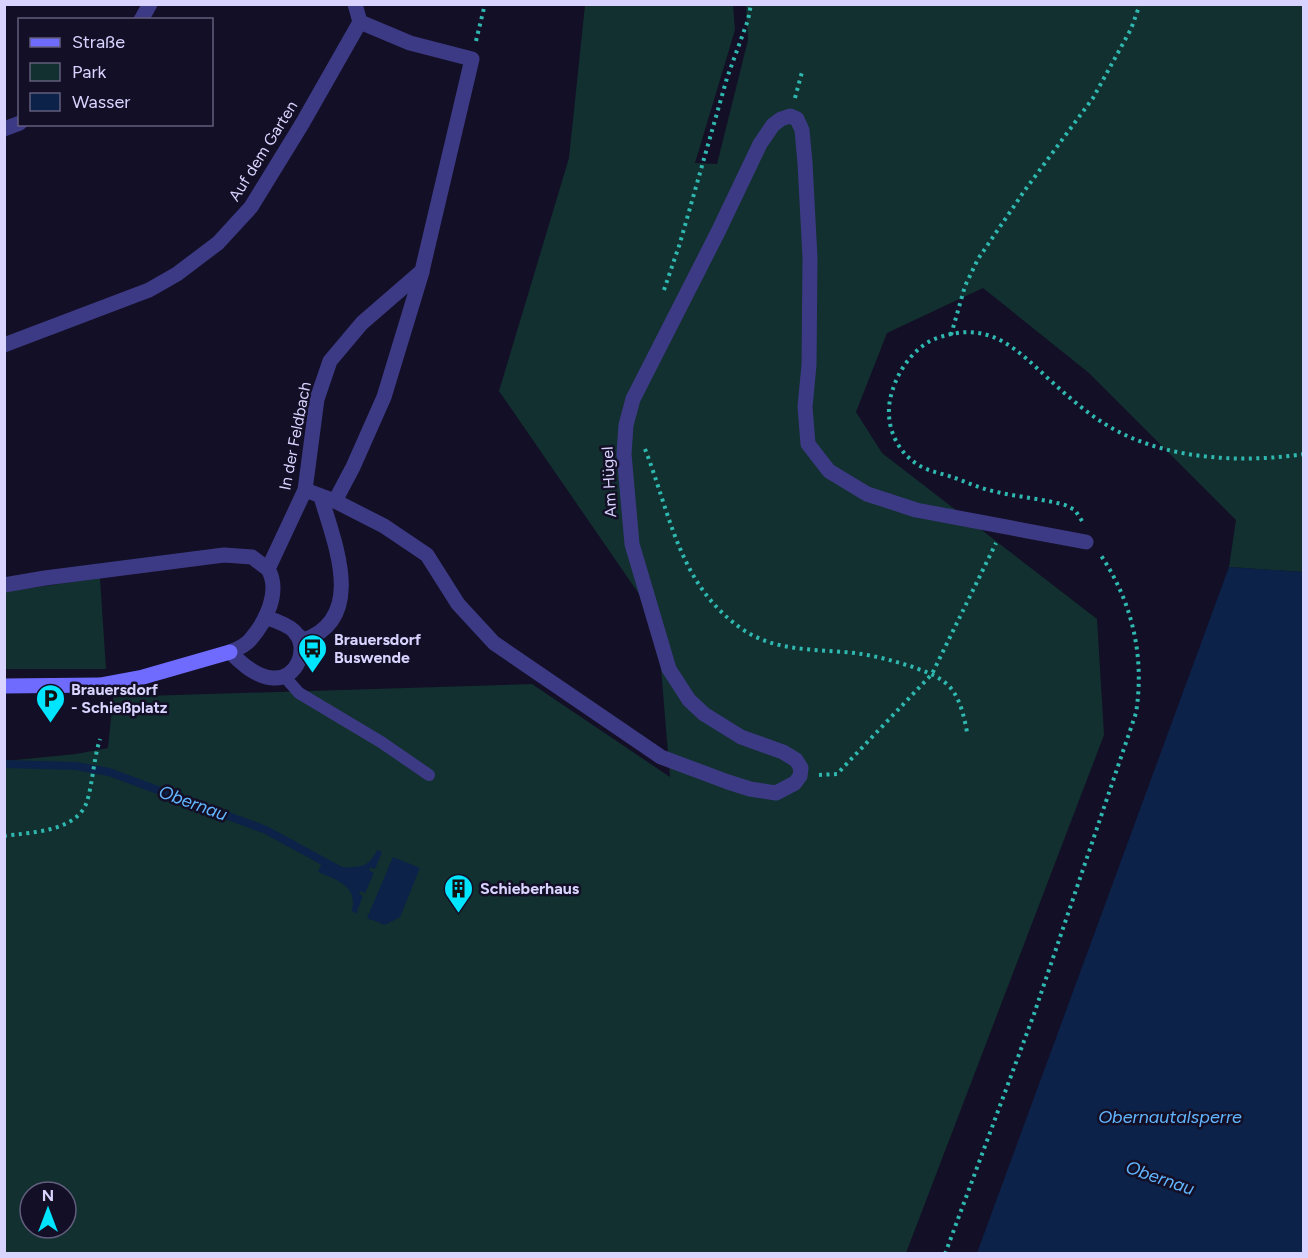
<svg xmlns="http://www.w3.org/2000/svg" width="1308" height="1258" viewBox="0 0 1308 1258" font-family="Figtree,sans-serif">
<rect width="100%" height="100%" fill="#130f26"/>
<g fill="#12302f" fill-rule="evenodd">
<path d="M585 5H733L735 30 695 163 717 164 748 40 746 5H1303V572L1229 567 1236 520 1089 373 983 288 887 333 856 412 882 453 1097 619 1104 735 906 1253 5 1254V761L76 754 108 748 113 697 532 684 670 777 657 620 499 391 569 158ZM30 1192H66V1228H30Z"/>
<polygon points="100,578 106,669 5,669 4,592"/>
</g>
<g fill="#0c2248">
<polygon points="1229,567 1303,572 1303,1253 977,1253"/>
<path d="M377 850 382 852 375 869 370 867 369 870 374 873 365 893 360 891 359 894 363 896 356 914 352 911C358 886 337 880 318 872L321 865C331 867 361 870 369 862 372 859 375 854 377 850Z"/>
<polygon points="393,857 420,868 400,917 385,925 367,918"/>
</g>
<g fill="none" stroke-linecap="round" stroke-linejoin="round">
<polyline stroke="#0c2248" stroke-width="8" points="4,764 76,766 109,772 266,830 343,872"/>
<g stroke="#2fb8b0" stroke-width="4" stroke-dasharray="3 4.5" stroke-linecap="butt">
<polyline points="476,41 485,4"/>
<polyline points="795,98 802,72"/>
<polyline points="664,290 680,243 727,78 748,20 751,4"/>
<polyline points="951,335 965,286 978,259 1025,190 1093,98 1131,29 1140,4"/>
<path d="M645 449C671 516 679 585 742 629 773 650 807 649 842 652 866 653 891 660 913 667 926 672 939 676 949 686 960 698 964 716 967 732"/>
<path d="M1082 521 1075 510 1065 505C1040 498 1014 497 989 490 977 487 966 482 955 478 944 474 931 472 920 466 894 451 883 420 892 392 898 370 915 346 937 338 991 319 1017 350 1052 382 1073 401 1095 420 1121 433 1175 460 1245 463 1304 454"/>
<polyline points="819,775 837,774 932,674 996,543"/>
<path d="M4 836C32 832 80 832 88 798 93 779 94 758 100 739"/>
<path d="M945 1254 1034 1014 1136 713C1145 656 1132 601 1100 554"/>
</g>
<polyline stroke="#3d3a85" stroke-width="12" points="284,676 299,693 381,742 429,775"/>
<g stroke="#3d3a85" stroke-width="15">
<polyline points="141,20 150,4"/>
<polyline points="4,129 20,123"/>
<polyline points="4,345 149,290 177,274 218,243 251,207 302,124 360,22"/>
<polyline points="305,490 335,501 384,526 427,555 458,604 494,643 661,757 728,782 750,789 776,793 795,783 800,776 801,768 796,760 783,752 741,737 704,714 689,700 669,669 632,544 624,454 626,425 633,399 718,232 760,144 773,125 781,119 790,116 797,119 802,130 805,163 810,258 809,365 805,407 808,444 829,471 867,494 916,510 1086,542"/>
<polyline points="335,501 353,467 384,397 422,272"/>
<polyline points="4,585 45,578 224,555 252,557 268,569"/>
<path d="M265 617C274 620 287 624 294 631 310 648 297 680 273 678 256 677 241 663 230 652 237 649 245 646 250 640 266 622 281 591 268 569L305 490 317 399 330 361 362 323 422 271 472 59 410 43 360 22 355 4"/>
<path d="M296 634 304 640C367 618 334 542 321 497"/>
</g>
<polyline stroke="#6f6bff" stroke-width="15" points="4,686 100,685 143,677 230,652"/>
</g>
<defs>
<symbol id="bus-pin" viewBox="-11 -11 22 30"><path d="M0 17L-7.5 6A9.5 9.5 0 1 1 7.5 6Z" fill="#00e5ff" stroke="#130f26"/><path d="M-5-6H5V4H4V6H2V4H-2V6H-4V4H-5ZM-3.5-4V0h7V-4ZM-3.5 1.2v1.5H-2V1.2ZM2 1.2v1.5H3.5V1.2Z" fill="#111"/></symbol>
<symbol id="parking-pin" viewBox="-11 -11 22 30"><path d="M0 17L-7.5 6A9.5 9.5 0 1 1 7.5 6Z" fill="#00e5ff" stroke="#130f26"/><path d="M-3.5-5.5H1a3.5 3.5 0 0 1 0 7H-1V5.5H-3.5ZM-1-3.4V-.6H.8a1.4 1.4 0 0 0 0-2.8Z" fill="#111"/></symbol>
<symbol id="building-pin" viewBox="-11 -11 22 30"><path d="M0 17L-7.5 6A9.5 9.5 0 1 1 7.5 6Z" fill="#00e5ff" stroke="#130f26"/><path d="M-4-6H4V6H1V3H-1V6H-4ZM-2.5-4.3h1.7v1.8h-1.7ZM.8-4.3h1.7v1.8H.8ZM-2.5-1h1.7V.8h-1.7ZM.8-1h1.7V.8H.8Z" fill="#111"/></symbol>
</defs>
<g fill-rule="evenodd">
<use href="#bus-pin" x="296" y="632" width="33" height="45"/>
<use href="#parking-pin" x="34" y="682" width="33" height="45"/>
<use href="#building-pin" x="442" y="872" width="33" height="45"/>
</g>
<g text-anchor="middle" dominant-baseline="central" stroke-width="5" stroke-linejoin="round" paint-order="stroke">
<g font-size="16" fill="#d9d4ff" stroke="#130f26">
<text transform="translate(263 151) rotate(-58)">Auf dem Garten</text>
<text transform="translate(295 436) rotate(-79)">In der Feldbach</text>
<text transform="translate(609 482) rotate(-93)">Am Hügel</text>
</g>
<g font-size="16" font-weight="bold" fill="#d9d4ff" stroke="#130f26" text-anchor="start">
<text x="334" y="639">Brauersdorf<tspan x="334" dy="18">Buswende</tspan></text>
<text x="71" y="689">Brauersdorf<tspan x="71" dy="18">- Schießplatz</tspan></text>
<text x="480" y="888">Schieberhaus</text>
</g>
<g font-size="18" font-style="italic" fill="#62b6ff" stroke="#130f26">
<text transform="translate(193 803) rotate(20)">Obernau</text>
<text x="1170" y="1117">Obernautalsperre</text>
<text transform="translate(1160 1178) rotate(19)">Obernau</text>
</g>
</g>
<rect width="1308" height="1258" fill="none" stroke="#d9d4ff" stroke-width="12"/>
<rect x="18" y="18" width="195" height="108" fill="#130f26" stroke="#625e7d" stroke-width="1.5"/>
<rect x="30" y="38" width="30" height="9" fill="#6f6bff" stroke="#625e7d" stroke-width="1.5"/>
<text x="72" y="48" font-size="18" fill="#d9d4ff">Straße</text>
<rect x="30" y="63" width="30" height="18" fill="#12302f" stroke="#625e7d" stroke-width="1.5"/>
<text x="72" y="78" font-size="18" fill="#d9d4ff">Park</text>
<rect x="30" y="93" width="30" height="18" fill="#0c2248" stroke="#625e7d" stroke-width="1.5"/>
<text x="72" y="108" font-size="18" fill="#d9d4ff">Wasser</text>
<g transform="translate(48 1210)"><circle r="28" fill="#130f26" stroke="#625e7d" stroke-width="1.5"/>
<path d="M0-4.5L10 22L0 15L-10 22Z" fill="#00e5ff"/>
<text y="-9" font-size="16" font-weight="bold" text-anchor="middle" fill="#d9d4ff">N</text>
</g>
</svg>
